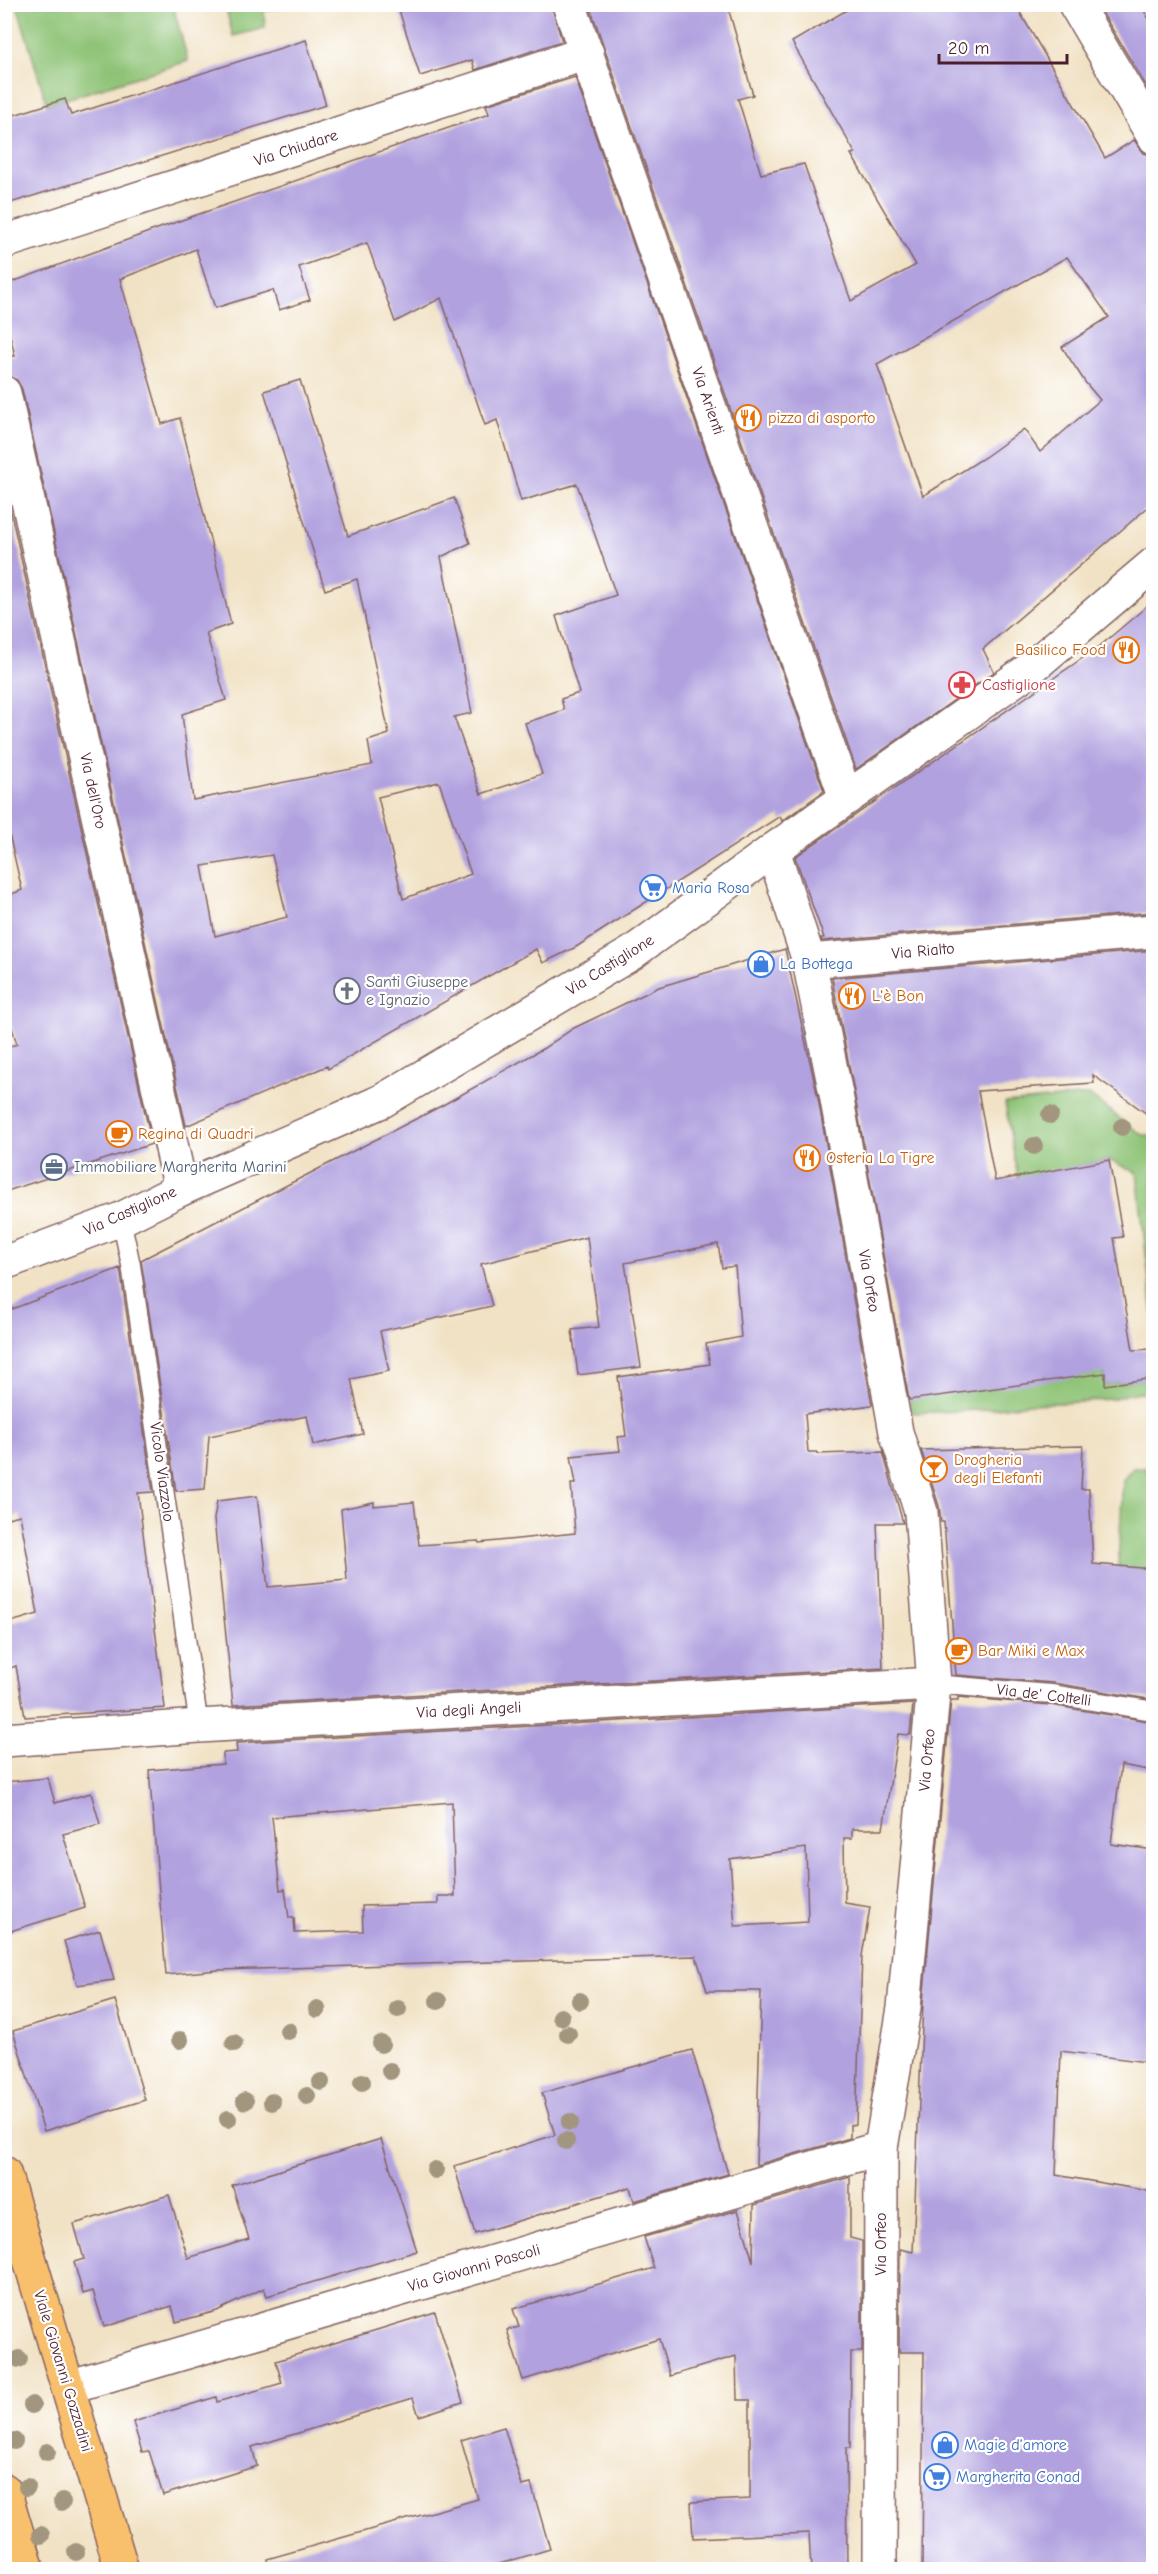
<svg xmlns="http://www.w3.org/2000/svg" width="1158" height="2574" viewBox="0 0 1158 2574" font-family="'Comic Neue',sans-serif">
<rect width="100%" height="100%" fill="#fff"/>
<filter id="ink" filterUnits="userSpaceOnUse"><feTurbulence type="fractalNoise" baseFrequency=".0167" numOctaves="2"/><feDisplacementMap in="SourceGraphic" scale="12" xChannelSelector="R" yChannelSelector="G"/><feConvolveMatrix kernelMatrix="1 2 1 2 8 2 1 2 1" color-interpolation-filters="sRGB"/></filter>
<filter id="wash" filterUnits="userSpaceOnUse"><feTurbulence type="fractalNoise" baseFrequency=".008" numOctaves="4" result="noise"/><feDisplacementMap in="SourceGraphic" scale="24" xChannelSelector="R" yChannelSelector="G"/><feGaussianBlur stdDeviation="1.35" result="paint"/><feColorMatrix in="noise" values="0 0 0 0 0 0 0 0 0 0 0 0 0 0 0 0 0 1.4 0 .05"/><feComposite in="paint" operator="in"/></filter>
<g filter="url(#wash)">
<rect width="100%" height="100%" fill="#f1e2c5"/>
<g fill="#8ec376" stroke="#6c7150" stroke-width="1.5">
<polygon points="17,5 173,5 188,61 47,105"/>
<polygon points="225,5 225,4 293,5 264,11 265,28 233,36"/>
<polygon points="1089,1095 1142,1135 1153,1135 1153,1315 1137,1173 1109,1160 1018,1178 1005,1103"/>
<polygon points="1104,1352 1105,1385 1153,1378 1153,1392 1128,1394 1115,1398 1085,1402 1029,1404 981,1410 912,1413 909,1400"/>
<polygon points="1133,1468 1146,1468 1153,1472 1153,1572 1118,1566 1123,1480"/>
</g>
<g id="blocks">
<g fill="#b1a1df" fill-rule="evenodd">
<polygon points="397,4 551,4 562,41 475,70 472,60 420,76"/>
<path d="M589 4H727L753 95 738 99 761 174 804 164 851 301 916 265 851 154 855 153 792 42 857 4H1015L1105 158 1134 140 1144 153 1154 156V502L983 649 994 672 856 769ZM1067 257 1109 317 1062 347 1085 382 1100 400 1040 452 1024 429 985 457 923 496 877 364Z"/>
<polygon points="1097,4 1140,4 1154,27 1154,99"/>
<polygon points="306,40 326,105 4,205 4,118 65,99 71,115"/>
<path d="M575 77 824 791 782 821 780 816 576 947 543 963 536 949 328 1069 327 1066 186 1126 22 389 17 380 4 375V357L15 356 4 310V285L179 221 489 114 486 105ZM367 243 395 322 441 298 485 425 497 420 521 501 577 484 616 595 556 616 579 693 561 699 564 710 525 723 542 774 481 794 454 717 472 713 441 557 470 543 454 498 348 536 300 380 264 391 325 590 357 579 389 734 368 741 372 765 193 800 182 714 226 700 206 633 231 624 180 418 162 424 120 279 196 249 215 308 273 290 279 310 310 300 299 267ZM439 782 471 874 403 899 378 797ZM272 855 287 917 215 936 202 866Z"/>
<polygon points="4,482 152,1144 4,1192 4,1048 17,1044 4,1002 4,897 22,890 4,812"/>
<polygon points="1154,600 1154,912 822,941 821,938 824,938 795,857 1100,646"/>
<polygon points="785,949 818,1098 872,1405 805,1414 808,1452 817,1452 817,1454 883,1452 903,1523 877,1523 883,1668 233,1705 214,1519 217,1501 257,1496 268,1587 347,1580 341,1509 374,1502 374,1506 414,1502 419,1545 478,1541 479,1543 575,1533 571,1484 576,1484 571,1456 620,1451 618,1437 626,1436 618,1377 710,1364 706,1344 741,1337 735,1266 722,1268 718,1244 625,1263 641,1367 578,1375 572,1330 599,1327 587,1237 481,1264 492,1306 380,1331 389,1371 351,1379 363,1434 313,1445 307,1416 209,1436 205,1489 176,1491 141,1260 443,1105 544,1048 574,1028 659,987"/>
<polygon points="1154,950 1154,1119 1093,1075 1094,1083 978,1091 995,1181 1109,1160 1123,1237 1114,1238 1133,1350 1154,1349 1154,1378 1105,1385 1105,1373 909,1400 854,1091 832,978"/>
<polygon points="120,1268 153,1492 138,1493 165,1708 25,1717 16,1666 4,1670 4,1624 38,1614 20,1515 4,1519 4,1312"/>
<polygon points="1083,1446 1081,1489 1089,1489 1093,1564 1154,1569 1154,1700 1053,1683 956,1675 944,1522 941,1522 939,1506 921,1450"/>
<polygon points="958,1697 1050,1705 1154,1722 1154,1771 1121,1765 1111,1844 1154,1850 1154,2063 1061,2051 1056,2175 1154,2192 1154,2570 922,2570 924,2352 899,2352 900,2249 913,2252 923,2002 951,1700 958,1700"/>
<path d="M913 1704 910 1735 898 1734 883 1829H852V1838H844L845 1903 870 1907 862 1956 856 2124 850 2125V2138L756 2165 761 1991H707L696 1956 218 1970 166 1975 149 1770 223 1764V1753L237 1752 236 1743ZM452 1802 455 1896H438V1904L362 1906 363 1931 295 1933 294 1918H289L285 1889 280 1890 272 1817ZM806 1848 808 1922 735 1926 730 1859Z"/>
<polygon points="48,1778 55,1803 91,1793 100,1824 63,1834 85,1908 4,1933 4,1782"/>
<polygon points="100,1930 114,1980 77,1985 64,1941"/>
<polygon points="115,2000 145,2100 44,2131 13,2031"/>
<polygon points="692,2050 728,2174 634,2201 630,2187 475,2234 454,2166 555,2135 542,2093"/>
<polygon points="381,2139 417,2251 267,2296 264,2288 217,2311 176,2322 172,2306 104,2327 93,2291 83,2294 74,2262 84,2259 74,2224 169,2195 188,2258 249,2239 232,2185"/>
<polygon points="850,2177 850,2238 862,2241 862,2352 851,2352 850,2448 846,2448 847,2570 811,2570 809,2533 693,2538 691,2502 750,2499 750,2400 737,2400 736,2356 670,2376 659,2339 523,2380 507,2330 519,2327 513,2309 654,2268 644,2237 738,2210 753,2262 754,2205"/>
<polygon points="435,2312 463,2402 419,2416 413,2398 252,2447 257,2466 163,2495 149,2451 142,2452 133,2422 216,2397 217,2402 282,2383 276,2361"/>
<polygon points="504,2427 522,2486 531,2484 550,2549 479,2570 268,2570 267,2559 478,2499 461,2440"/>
</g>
</g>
</g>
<g filter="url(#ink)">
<use href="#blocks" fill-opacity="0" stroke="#846361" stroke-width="1.5"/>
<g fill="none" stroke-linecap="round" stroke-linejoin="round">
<defs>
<g id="lane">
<polyline points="121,1219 131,1265 199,1726"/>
<polyline points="934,1684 1051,1694 1154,1711"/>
</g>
<g id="street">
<polyline points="569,4 846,798"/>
<polyline points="1075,4 1154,137"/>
<polyline points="4,242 587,53"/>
<polyline points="4,393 181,1189"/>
<polyline points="773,850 809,961 1154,931"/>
<polyline points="809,961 836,1094 896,1432 921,1512 934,1684 904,2008 881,2148 880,2570"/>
<polyline points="4,1263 121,1219 181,1189 382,1101 632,953 773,850 1030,669 1154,564"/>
<polyline points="4,1740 199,1726 934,1684"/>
<polyline points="68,2387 881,2148"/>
</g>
<g id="primary">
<polyline points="4,2173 122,2570"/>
<polyline points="4,2490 28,2570"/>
</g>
</defs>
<use href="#lane" stroke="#846361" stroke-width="21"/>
<use href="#street" stroke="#846361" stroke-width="36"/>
<use href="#primary" stroke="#846361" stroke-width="36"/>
<use href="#lane" stroke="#fff" stroke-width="18"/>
<use href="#street" stroke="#fff" stroke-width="33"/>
<use href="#primary" stroke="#f8bf6c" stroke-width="33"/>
</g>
<g fill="#a2967f">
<circle cx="1050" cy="1115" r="9"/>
<circle cx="1122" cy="1127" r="9"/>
<circle cx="1034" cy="1146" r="9"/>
<circle cx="438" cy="2001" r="9"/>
<circle cx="580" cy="2001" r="9"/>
<circle cx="317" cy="2009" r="9"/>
<circle cx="398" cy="2009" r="9"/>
<circle cx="561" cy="2017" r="9"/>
<circle cx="288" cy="2031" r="9"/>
<circle cx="568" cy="2034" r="9"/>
<circle cx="180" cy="2040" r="9"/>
<circle cx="234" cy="2043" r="9"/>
<circle cx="381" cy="2044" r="9"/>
<circle cx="390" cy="2071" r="9"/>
<circle cx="321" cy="2082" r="9"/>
<circle cx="362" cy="2082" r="9"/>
<circle cx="307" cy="2096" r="9"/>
<circle cx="245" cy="2101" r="9"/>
<circle cx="272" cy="2102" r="9"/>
<circle cx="228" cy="2119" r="9"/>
<circle cx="570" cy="2122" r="9"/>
<circle cx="566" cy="2141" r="9"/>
<circle cx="435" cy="2170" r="9"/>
<circle cx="19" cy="2359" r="9"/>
<circle cx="32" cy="2405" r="9"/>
<circle cx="14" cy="2441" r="9"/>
<circle cx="47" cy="2452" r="9"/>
<circle cx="27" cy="2487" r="9"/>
<circle cx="62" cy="2502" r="9"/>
<circle cx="41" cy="2535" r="9"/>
<circle cx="76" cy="2552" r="9"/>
</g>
</g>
<defs>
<symbol id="restaurant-ring" viewBox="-11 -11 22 22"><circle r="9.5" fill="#fff" stroke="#e8710a" stroke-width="1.5"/><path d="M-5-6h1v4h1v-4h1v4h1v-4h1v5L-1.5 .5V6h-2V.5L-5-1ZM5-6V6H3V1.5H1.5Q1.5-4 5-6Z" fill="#e8710a"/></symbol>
<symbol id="pharmacy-ring" viewBox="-11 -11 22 22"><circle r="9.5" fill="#fff" stroke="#e0444e" stroke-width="1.5"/><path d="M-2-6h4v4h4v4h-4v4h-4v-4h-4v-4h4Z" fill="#e0444e"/></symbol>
<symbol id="supermarket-ring" viewBox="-11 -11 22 22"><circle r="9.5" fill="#fff" stroke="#3f7fe0" stroke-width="1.5"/><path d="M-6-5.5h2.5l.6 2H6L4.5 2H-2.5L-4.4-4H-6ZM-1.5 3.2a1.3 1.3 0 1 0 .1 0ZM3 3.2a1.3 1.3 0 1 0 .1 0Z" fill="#3f7fe0"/></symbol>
<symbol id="shop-ring" viewBox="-11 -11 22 22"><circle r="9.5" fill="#fff" stroke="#3f7fe0" stroke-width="1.5"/><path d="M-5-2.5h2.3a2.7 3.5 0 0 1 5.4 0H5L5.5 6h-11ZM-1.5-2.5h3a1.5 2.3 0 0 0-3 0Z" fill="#3f7fe0"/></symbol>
<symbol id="church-ring" viewBox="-11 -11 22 22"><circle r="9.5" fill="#fff" stroke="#6b7280" stroke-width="1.5"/><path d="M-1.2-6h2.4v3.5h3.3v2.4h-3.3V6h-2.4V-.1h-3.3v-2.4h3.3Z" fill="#6b7280"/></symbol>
<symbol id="cafe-ring" viewBox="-11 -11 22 22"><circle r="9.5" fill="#fff" stroke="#e8710a" stroke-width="1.5"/><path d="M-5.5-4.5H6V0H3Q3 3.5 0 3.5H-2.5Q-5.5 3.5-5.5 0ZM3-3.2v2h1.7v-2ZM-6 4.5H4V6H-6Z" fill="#e8710a"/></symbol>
<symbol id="office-ring" viewBox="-11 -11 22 22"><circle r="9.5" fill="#fff" stroke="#5c6f8a" stroke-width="1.5"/><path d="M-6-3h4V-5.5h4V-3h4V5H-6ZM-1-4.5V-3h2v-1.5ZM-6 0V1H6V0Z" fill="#5c6f8a"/></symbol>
<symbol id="bar-ring" viewBox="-11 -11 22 22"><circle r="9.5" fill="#fff" stroke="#e8710a" stroke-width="1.5"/><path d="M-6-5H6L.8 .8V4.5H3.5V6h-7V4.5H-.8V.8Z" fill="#e8710a"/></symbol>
</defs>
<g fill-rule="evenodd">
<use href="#restaurant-ring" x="733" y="403" width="30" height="30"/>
<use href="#restaurant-ring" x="1111" y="635" width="30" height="30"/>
<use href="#pharmacy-ring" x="947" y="670" width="30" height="30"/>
<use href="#supermarket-ring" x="638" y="873" width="30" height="30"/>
<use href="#shop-ring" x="746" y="949" width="30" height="30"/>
<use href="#church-ring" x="332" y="976" width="30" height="30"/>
<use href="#restaurant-ring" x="837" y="981" width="30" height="30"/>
<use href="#cafe-ring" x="104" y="1119" width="30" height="30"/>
<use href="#restaurant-ring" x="792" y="1143" width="30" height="30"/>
<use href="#office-ring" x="39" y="1152" width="30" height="30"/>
<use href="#bar-ring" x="919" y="1454" width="30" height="30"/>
<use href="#cafe-ring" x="944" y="1636" width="30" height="30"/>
<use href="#shop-ring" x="930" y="2430" width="30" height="30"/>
<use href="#supermarket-ring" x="922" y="2462" width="30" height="30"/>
</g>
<g text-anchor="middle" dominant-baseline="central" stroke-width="4.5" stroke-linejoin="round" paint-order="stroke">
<g font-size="16" fill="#4a1f2b" stroke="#fff">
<text transform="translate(296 148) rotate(-18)">Via Chiudare</text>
<text transform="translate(708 401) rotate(71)">Via Arienti</text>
<text transform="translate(93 791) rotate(78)">Via dell'Oro</text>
<text transform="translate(923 951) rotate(-5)">Via Rialto</text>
<text transform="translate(610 965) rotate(-32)">Via Castiglione</text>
<text transform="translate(130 1211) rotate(-24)">Via Castiglione</text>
<text transform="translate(869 1281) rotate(80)">Via Orfeo</text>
<text transform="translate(162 1472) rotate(82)">Vicolo Viazzolo</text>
<text transform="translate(1044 1695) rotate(7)">Via de' Coltelli</text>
<text transform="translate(469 1710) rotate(-3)">Via degli Angeli</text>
<text transform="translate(927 1760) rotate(-85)">Via Orfeo</text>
<text transform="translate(881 2244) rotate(-90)">Via Orfeo</text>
<text transform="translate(474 2268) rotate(-16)">Via Giovanni Pascoli</text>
<text transform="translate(63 2371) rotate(73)">Viale Giovanni Gozzadini</text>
</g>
<g font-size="16" fill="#c56008" stroke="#fff" text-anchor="start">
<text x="768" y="418">pizza di asporto</text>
<text x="1106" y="650" text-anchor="end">Basilico Food</text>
<text x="872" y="996">L'è Bon</text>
<text x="138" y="1134">Regina di Quadri</text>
<text x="826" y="1158">Osteria La Tigre</text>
<text x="954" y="1460">Drogheria<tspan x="954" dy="18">degli Elefanti</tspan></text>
<text x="978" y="1651">Bar Miki e Max</text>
</g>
<g font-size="16" fill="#be3a42" stroke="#fff" text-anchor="start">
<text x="982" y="685">Castiglione</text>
</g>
<g font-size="16" fill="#366cbe" stroke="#fff" text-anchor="start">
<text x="672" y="888">Maria Rosa</text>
<text x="780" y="964">La Bottega</text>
<text x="964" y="2445">Magie d'amore</text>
<text x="956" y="2477">Margherita Conad</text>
</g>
<g font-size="16" fill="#5b616d" stroke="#fff" text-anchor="start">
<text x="366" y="982">Santi Giuseppe<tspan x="366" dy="18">e Ignazio</tspan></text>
</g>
<g font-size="16" fill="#4e5e75" stroke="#fff" text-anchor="start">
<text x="74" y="1167">Immobiliare Margherita Marini</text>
</g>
</g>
<rect width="1158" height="2574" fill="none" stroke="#fff" stroke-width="24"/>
<path d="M939 54v9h128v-9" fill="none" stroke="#4a1f2b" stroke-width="3"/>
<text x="948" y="54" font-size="18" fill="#4a1f2b" stroke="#ffffff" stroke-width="4.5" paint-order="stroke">20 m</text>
</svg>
